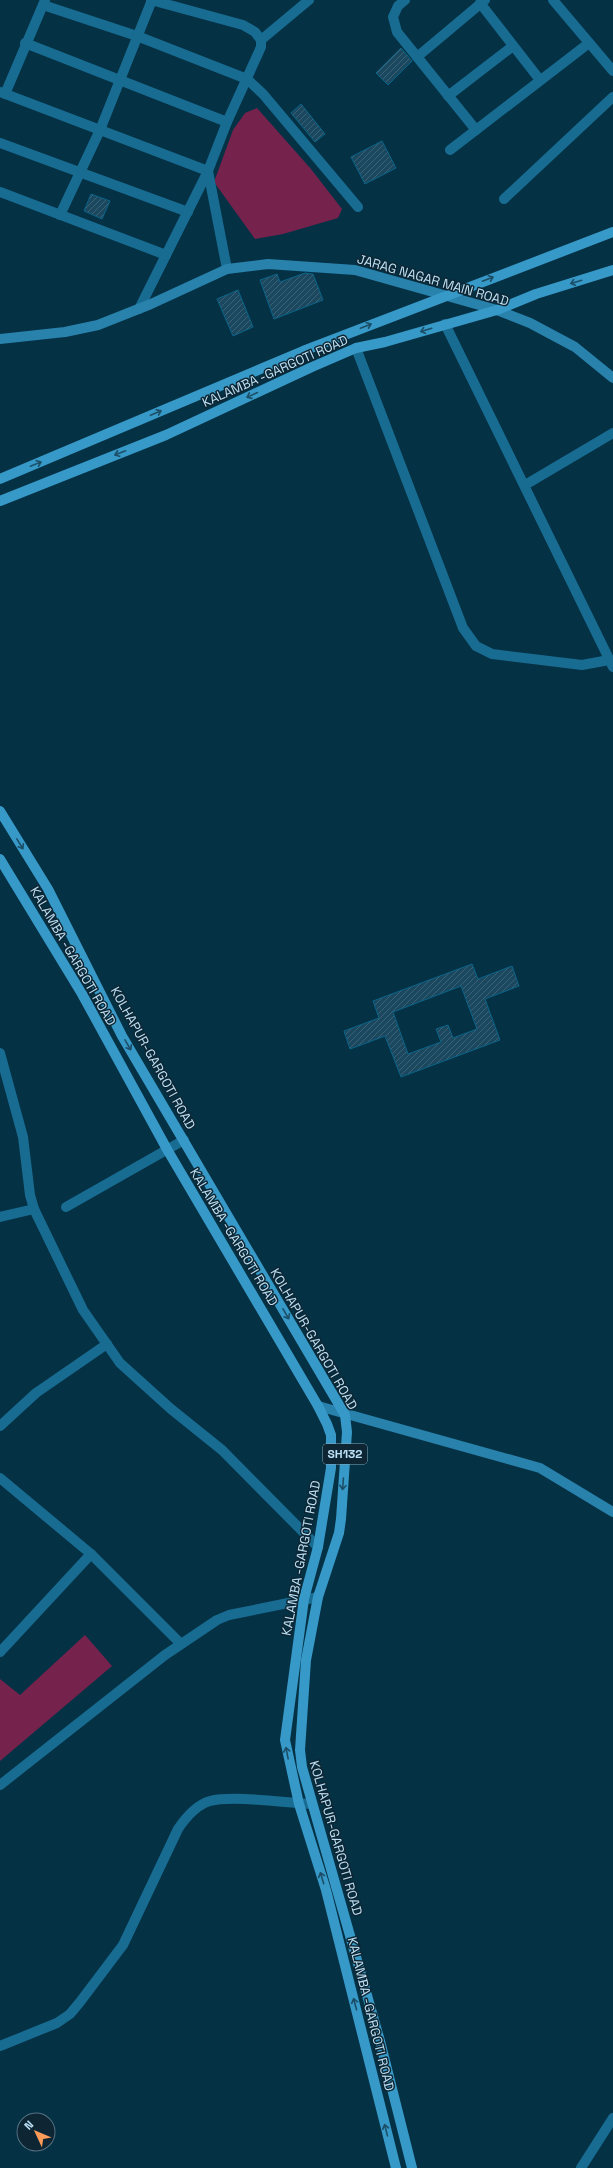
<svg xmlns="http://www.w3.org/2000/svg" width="613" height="2168" viewBox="0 0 613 2168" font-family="'Space Grotesk',sans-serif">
<defs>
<pattern id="building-hatch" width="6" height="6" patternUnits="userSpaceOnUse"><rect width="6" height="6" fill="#1b485e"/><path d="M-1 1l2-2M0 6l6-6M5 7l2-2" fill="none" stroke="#3a6276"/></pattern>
</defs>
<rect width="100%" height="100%" fill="#053145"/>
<g fill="#75224c">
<polygon points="257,108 311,169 342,209 338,218 283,234 255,239 214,182 233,130 245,113"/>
<polygon points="85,1635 112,1666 0,1761 0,1679 20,1695"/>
</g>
<g fill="url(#building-hatch)" stroke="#096489" fill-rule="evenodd">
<polygon points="401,48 412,61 388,85 376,73"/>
<polygon points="301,104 325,134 315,142 291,113"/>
<polygon points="382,141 396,168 365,184 351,157"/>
<polygon points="91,194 110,201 102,219 84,211"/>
<polygon points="305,273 313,274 323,300 274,319 260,280 277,274 280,282"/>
<polygon points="238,290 253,327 233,336 217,299"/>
<path d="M472 964 478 979 512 966 519 986 485 999 500 1040 401 1077 385 1036 350 1049 344 1031 379 1018 373 1001ZM461 986 477 1029 453 1038 448 1025 436 1029 441 1042 408 1054 393 1012Z"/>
</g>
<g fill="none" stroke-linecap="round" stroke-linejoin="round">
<g stroke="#186c91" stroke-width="10">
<polyline points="405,0 398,6 393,17 397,32 476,130"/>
<polyline points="553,0 613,71"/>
<polyline points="480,3 540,80"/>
<polyline points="43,5 137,36 247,79 263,94 358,207"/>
<polyline points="261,40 309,0"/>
<polyline points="25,43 227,122"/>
<polyline points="417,57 485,0"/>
<polyline points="0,92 208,171 227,269"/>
<polyline points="5,94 45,0"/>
<polyline points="448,96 513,46"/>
<polyline points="0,143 188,212"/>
<polyline points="450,150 589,43"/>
<polyline points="0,192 166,255"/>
<polyline points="504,199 613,97"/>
<polyline points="60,215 100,130 152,0"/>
<polyline points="139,309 208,171 227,122 261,47 261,40 255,32 243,25 151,0"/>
<polyline points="445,324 613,667"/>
<polyline points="356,348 463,628 476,646 492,654 582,665 609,660"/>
<polyline points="525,485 613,433"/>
<polyline points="0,1053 23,1137 30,1195 34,1209 83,1310 120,1363 171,1409 222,1450 318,1547"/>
<polyline points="66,1207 184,1140"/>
<polyline points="0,1217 34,1209"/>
<polyline points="0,1426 36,1393 107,1344"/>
<polyline points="0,1478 91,1554 181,1644"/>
<polyline points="0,1652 91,1554"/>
<polyline points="0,1785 165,1655 217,1620 229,1615 318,1597"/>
<path d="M0 2046 57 2023 70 2014 80 2002 123 1945 178 1829C186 1817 196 1805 210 1801 233 1795 287 1803 312 1804"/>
<polyline points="581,2168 613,2118"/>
</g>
<g stroke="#2882ac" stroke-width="10">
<polyline points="0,339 65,332 98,325 151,304 227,269 268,264 355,270 497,310 530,323 575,347 613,378"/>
<polyline points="318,1406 540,1468 613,1512"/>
</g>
<g stroke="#3799c7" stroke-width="10">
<polyline points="0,479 303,351 613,232"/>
<polyline points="0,501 166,435 312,367 356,348 385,342 497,310 536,294 613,270"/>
<polyline points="0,811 48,889 122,1036 345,1415 347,1432 341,1519 339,1533 318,1597 306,1660 300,1750 302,1767 380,2041 412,2168"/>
<polyline points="0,859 82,994 168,1151 318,1406 327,1424 331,1435 331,1468 318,1547 304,1599 285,1740 299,1804 326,1890 396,2168"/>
</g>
</g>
<defs><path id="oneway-shaft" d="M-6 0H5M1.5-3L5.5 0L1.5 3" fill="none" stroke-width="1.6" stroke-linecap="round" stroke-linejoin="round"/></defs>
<g stroke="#1c4e67">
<use href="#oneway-shaft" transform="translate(488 279) rotate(-21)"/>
<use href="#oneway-shaft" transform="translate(576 282) rotate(163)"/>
<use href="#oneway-shaft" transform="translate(366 326) rotate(-21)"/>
<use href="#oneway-shaft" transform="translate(426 330) rotate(163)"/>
<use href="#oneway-shaft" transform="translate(252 395) rotate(155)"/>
<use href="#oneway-shaft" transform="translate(156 413) rotate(-23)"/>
<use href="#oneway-shaft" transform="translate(120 453) rotate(159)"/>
<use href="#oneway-shaft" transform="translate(36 464) rotate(-22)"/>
<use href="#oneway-shaft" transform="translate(20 844) rotate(58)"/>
<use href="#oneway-shaft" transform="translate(128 1045) rotate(60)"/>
<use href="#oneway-shaft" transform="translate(286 1314) rotate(60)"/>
<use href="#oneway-shaft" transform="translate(343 1484) rotate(94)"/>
<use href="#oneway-shaft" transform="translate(287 1753) rotate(-101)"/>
<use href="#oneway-shaft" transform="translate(322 1878) rotate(-107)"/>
<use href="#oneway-shaft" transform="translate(355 2004) rotate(-105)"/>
<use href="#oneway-shaft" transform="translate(386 2130) rotate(-104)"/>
</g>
<g text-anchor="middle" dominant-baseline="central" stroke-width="3" stroke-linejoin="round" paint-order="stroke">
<rect fill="#0e2633" stroke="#88a8bb" stroke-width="1" x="323" y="1444" width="44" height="20" rx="3"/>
<g font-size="12" font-weight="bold" fill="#bce0f5">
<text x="345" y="1454">SH132</text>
</g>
<g font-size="13" fill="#bce0f5" stroke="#0e2633">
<text transform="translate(433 280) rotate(16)">JARAG NAGAR MAIN ROAD</text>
<text transform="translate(275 371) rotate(-24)">KALAMBA -GARGOTI ROAD</text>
<text transform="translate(73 956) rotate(60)">KALAMBA -GARGOTI ROAD</text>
<text transform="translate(153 1058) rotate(61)">KOLHAPUR-GARGOTI ROAD</text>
<text transform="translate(234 1237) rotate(59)">KALAMBA -GARGOTI ROAD</text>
<text transform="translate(314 1339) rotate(60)">KOLHAPUR-GARGOTI ROAD</text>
<text transform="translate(301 1558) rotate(-79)">KALAMBA -GARGOTI ROAD</text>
<text transform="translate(336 1838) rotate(74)">KOLHAPUR-GARGOTI ROAD</text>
<text transform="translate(371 2014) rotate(76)">KALAMBA -GARGOTI ROAD</text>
</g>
</g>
<g transform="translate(36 2132) rotate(314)"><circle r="19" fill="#0e2633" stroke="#547081"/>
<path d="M0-3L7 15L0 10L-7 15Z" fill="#fe9b58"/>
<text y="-6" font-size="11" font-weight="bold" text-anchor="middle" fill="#bce0f5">N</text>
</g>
</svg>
